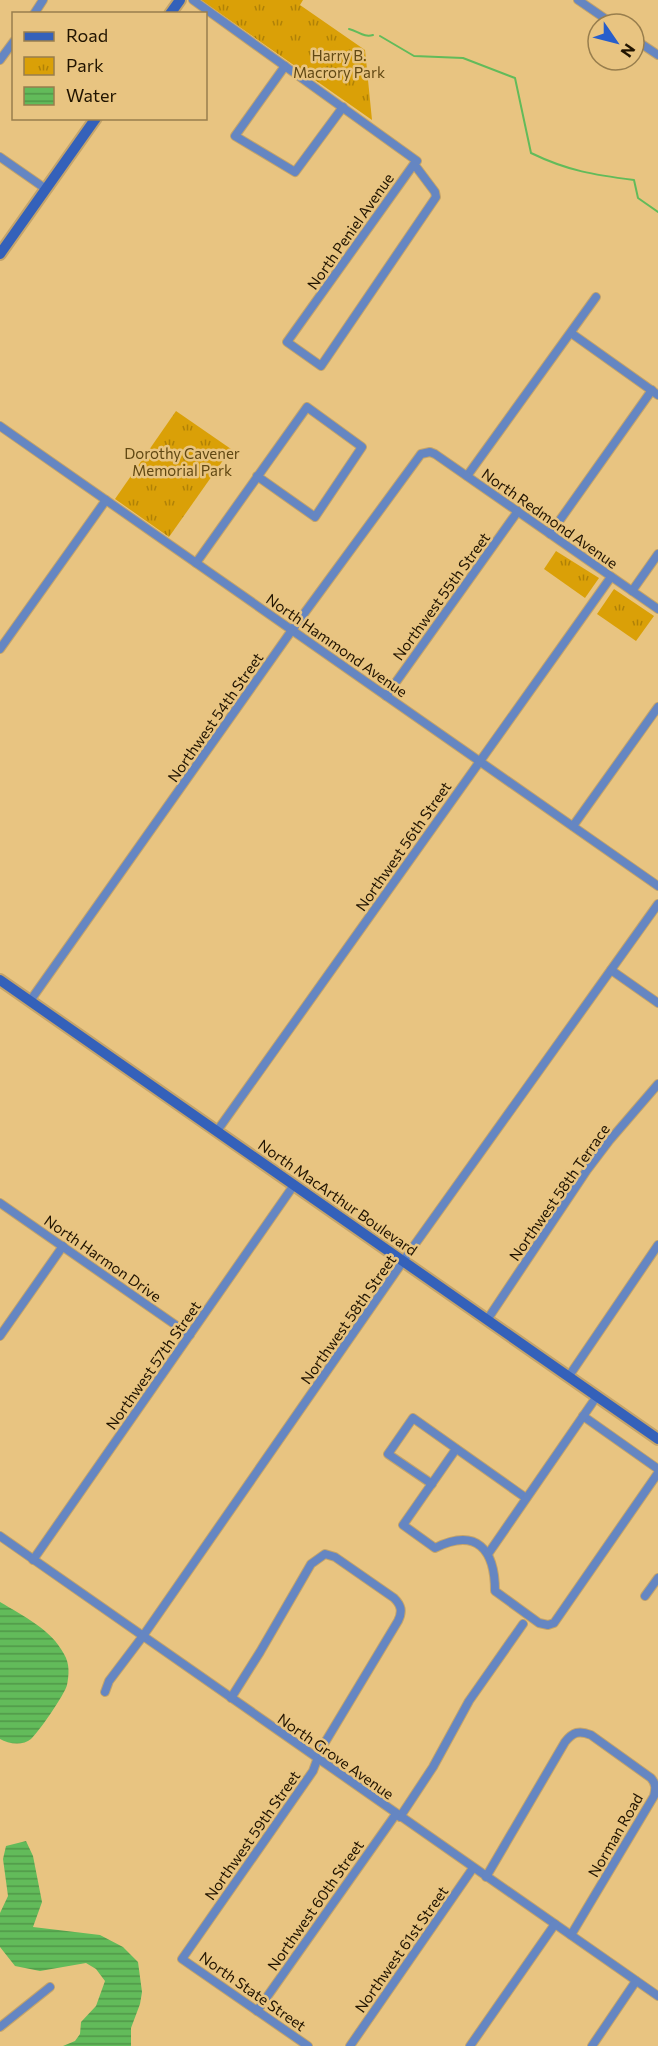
<svg xmlns="http://www.w3.org/2000/svg" width="658" height="2046" viewBox="0 0 658 2046" font-family="Commissioner,sans-serif">
<defs>
<pattern id="park-tufts" width="24" height="20" patternUnits="userSpaceOnUse" patternTransform="scale(1.5)"><rect width="24" height="20" fill="#daa007"/><path d="M3 7l-1-3M5 7V3M7 7l1-3M15 17l-1-3M17 17v-4M19 17l1-3" fill="none" stroke="#b08106"/></pattern>
<pattern id="water-rules" width="6" height="5" patternUnits="userSpaceOnUse" patternTransform="scale(1.5)"><rect width="6" height="5" fill="#62bb5a"/><path d="M0 2.5h6" fill="none" stroke="#509748"/></pattern>
</defs>
<rect width="100%" height="100%" fill="#e8c481"/>
<g fill="url(#park-tufts)">
<polygon points="201,0 303,0 300,5 365,50 372,120"/>
<polygon points="176,411 231,449 169,537 115,499"/>
<polygon points="556,551 599,578 585,598 544,569"/>
<polygon points="614,589 654,616 636,641 597,614"/>
</g>
<polygon fill="#daa007" points="333,45 353,59 343,73 323,58"/>
<g fill="url(#water-rules)">
<path d="M0 1602C23 1616 51 1629 64 1654 70 1664 69 1675 67 1685 65 1694 38 1733 31 1739 23 1746 8 1744 0 1739Z"/>
<polygon points="26,1841 33,1856 42,1902 33,1927 100,1935 123,1947 138,1962 142,1992 140,2004 131,2028 131,2046 63,2046 75,2041 80,2034 81,2022 96,2006 105,1981 96,1969 86,1963 40,1971 15,1966 0,1947 0,1913 8,1896 3,1859 6,1846"/>
</g>
<g fill="none" stroke-linecap="round" stroke-linejoin="round">
<g stroke="#62bb5a" stroke-width="2">
<path d="M349 29C358 31 364 38 373 35"/>
<path d="M380 36 414 56 463 58 515 78 531 153C568 171 595 175 634 180L638 198 658 212"/>
</g>
<defs>
<g id="minor">
<polyline points="193,0 417,161 414,164 287,342 321,366 436,197 435,192 414,164"/>
<polyline points="578,0 613,24"/>
<polyline points="34,14 43,0"/>
<polyline points="634,39 658,55"/>
<polyline points="0,60 14,41"/>
<polyline points="285,66 235,136 295,172 343,107"/>
<polyline points="0,157 46,189"/>
<polyline points="571,333 658,395"/>
<polyline points="0,426 658,886"/>
<polyline points="467,476 596,297"/>
<polyline points="550,534 652,390"/>
<polyline points="196,563 307,407 362,447 315,517 257,476"/>
<polyline points="632,591 658,554"/>
<polyline points="0,649 106,500"/>
<polyline points="386,696 518,511"/>
<polyline points="573,826 658,707"/>
<polyline points="611,970 658,1003"/>
<polyline points="30,1001 292,630 421,454 430,452 435,454 658,609"/>
<polyline points="217,1131 611,577"/>
<polyline points="0,1203 190,1335"/>
<polyline points="487,1320 587,1170 609,1141 658,1084"/>
<polyline points="0,1336 63,1246"/>
<polyline points="569,1376 658,1245"/>
<polyline points="583,1416 658,1469"/>
<path d="M456 1449 403 1525 435 1548C477 1527 495 1550 495 1591L539 1623 548 1625 554 1623 658 1473"/>
<polyline points="432,1484 388,1454 413,1418 526,1498"/>
<polyline points="0,1536 658,1996"/>
<polyline points="488,1554 597,1396"/>
<polyline points="33,1560 294,1185"/>
<polyline points="645,1596 658,1578"/>
<polyline points="105,1692 109,1681 143,1636 413,1247 658,904"/>
<path d="M231 1698 260 1652 311 1564 325 1554 335 1557 394 1598C401 1605 403 1611 398 1621L321 1749 313 1771 182 1959 308 2046"/>
<polyline points="400,1817 433,1767 469,1701 523,1624"/>
<path d="M486 1877 565 1742C573 1732 579 1730 591 1735L651 1778C656 1784 656 1788 654 1796L571 1935"/>
<polyline points="257,2011 396,1814"/>
<polyline points="0,2027 50,1987"/>
<polyline points="350,2046 473,1868"/>
<polyline points="470,2046 555,1924"/>
<polyline points="592,2046 636,1981"/>
</g>
<g id="secondary">
<polyline points="170,14 180,0"/>
<polyline points="0,254 96,118"/>
<polyline points="0,980 658,1439"/>
</g>
</defs>
<use href="#minor" stroke="#c4a46a" stroke-width="10"/>
<use href="#secondary" stroke="#c4a46a" stroke-width="14"/>
<use href="#minor" stroke="#6586c2" stroke-width="8"/>
<use href="#secondary" stroke="#3461ba" stroke-width="10"/>
</g>
<g text-anchor="middle" dominant-baseline="central" stroke-width="5" stroke-linejoin="round" paint-order="stroke">
<g font-size="15" fill="#614813" stroke="#e8c481">
<text x="339" y="55">Harry B.<tspan x="339" dy="17">Macrory Park</tspan></text>
<text x="182" y="453">Dorothy Cavener<tspan x="182" dy="17">Memorial Park</tspan></text>
</g>
<g font-size="15" fill="#211400" stroke="#e8c481">
<text transform="translate(350 231) rotate(-55)">North Peniel Avenue</text>
<text transform="translate(550 518) rotate(35)">North Redmond Avenue</text>
<text transform="translate(441 596) rotate(-54)">Northwest 55th Street</text>
<text transform="translate(337 645) rotate(35)">North Hammond Avenue</text>
<text transform="translate(215 717) rotate(-55)">Northwest 54th Street</text>
<text transform="translate(403 846) rotate(-55)">Northwest 56th Street</text>
<text transform="translate(559 1192) rotate(-55)">Northwest 58th Terrace</text>
<text transform="translate(338 1197) rotate(35)">North MacArthur Boulevard</text>
<text transform="translate(103 1258) rotate(35)">North Harmon Drive</text>
<text transform="translate(348 1319) rotate(-55)">Northwest 58th Street</text>
<text transform="translate(153 1365) rotate(-55)">Northwest 57th Street</text>
<text transform="translate(336 1756) rotate(35)">North Grove Avenue</text>
<text transform="translate(252 1835) rotate(-55)">Northwest 59th Street</text>
<text transform="translate(615 1835) rotate(-60)">Norman Road</text>
<text transform="translate(315 1905) rotate(-55)">Northwest 60th Street</text>
<text transform="translate(401 1949) rotate(-55)">Northwest 61st Street</text>
<text transform="translate(253 1991) rotate(35)">North State Street</text>
</g>
</g>
<rect x="12" y="12" width="195" height="108" fill="#e8c481" stroke="#987e4d" stroke-width="1.5"/>
<rect x="24" y="32" width="30" height="9" fill="#3461ba" stroke="#987e4d" stroke-width="1.5"/>
<text x="66" y="42" font-size="18" fill="#211400">Road</text>
<rect x="24" y="57" width="30" height="18" fill="url(#park-tufts)" stroke="#987e4d" stroke-width="1.5"/>
<text x="66" y="72" font-size="18" fill="#211400">Park</text>
<rect x="24" y="87" width="30" height="18" fill="url(#water-rules)" stroke="#987e4d" stroke-width="1.5"/>
<text x="66" y="102" font-size="18" fill="#211400">Water</text>
<g transform="translate(616 42) rotate(125)"><circle r="28" fill="#e8c481" stroke="#987e4d" stroke-width="1.5"/>
<path d="M0-4.5L10 22L0 15L-10 22Z" fill="#275ecb"/>
<text y="-9" font-size="16" font-weight="bold" text-anchor="middle" fill="#211400">N</text>
</g>
</svg>
